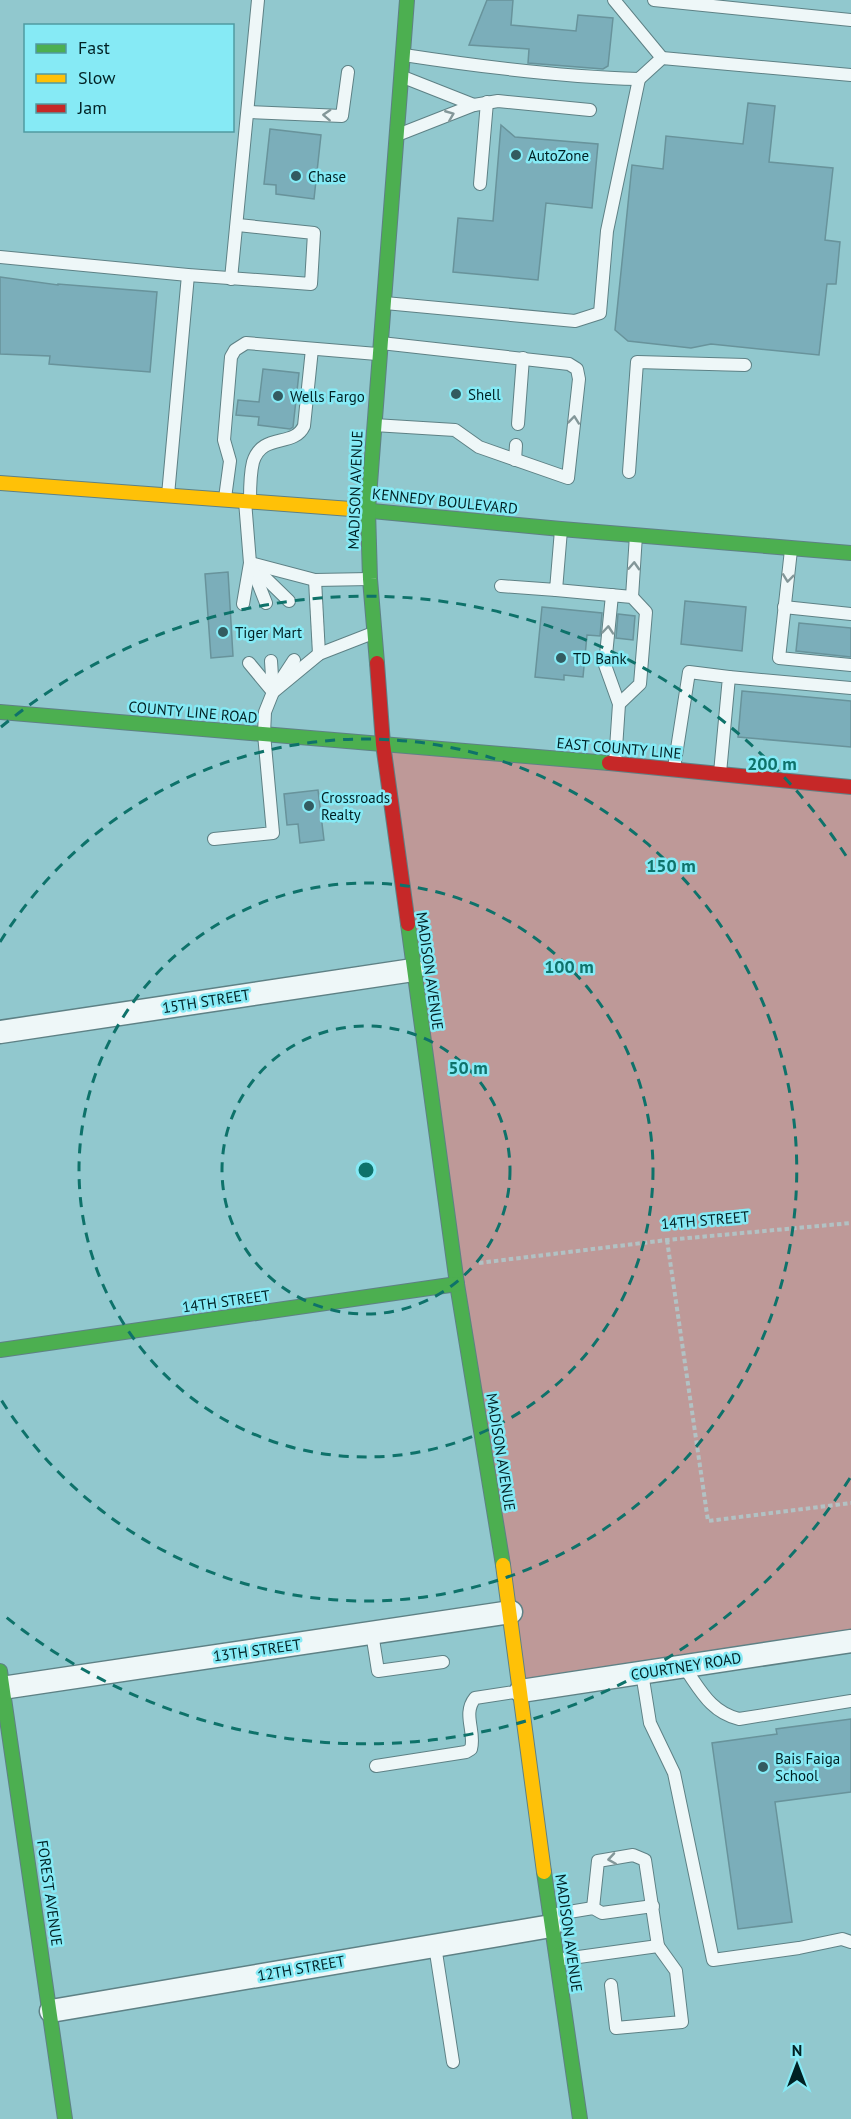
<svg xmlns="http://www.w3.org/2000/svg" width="851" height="2119" viewBox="0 0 851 2119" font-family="'PT Sans',sans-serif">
<rect width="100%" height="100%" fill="#91c8ce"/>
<polygon fill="#be9998" points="383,744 851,787 851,1641 521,1691"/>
<g fill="#7baeba" stroke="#68939b" stroke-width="1.5">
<polygon points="487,0 513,0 511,25 576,31 578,15 613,18 608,66 603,69 528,63 529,49 469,45"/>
<polygon points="748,103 775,106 769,162 833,168 825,240 840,242 836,284 827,284 819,355 711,344 691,348 628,341 615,330 632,165 663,169 666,136 743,144"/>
<polygon points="501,125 515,137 598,144 592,208 546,203 538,280 453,272 458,218 493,221"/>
<polygon points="270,129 321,135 314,199 276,194 276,185 264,184"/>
<polygon points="0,277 58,285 58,284 157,292 150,372 49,364 50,356 0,354"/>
<polygon points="263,369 299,373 293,427 290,429 258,425 259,417 236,415 238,400 259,402"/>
<polygon points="228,572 233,656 211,658 205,574"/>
<polygon points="685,601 746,607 742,651 681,644"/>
<polygon points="542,607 602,613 600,636 587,635 583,677 564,675 564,680 535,677"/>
<polygon points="618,614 635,616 633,640 616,638"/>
<polygon points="799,623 851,628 851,657 796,651"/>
<polygon points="742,691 851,701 851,747 738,737"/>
<polygon points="318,790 324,840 300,843 298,824 287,825 284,794"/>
<polygon points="851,1719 851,1792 775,1802 792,1922 738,1929 712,1743 777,1734 776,1729"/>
</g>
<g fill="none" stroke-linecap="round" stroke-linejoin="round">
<defs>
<g id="lane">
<polyline points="614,0 662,58"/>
<polyline points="654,0 851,20"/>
<path d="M404 55C482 67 560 77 639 79L662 58 851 75"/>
<polyline points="474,105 498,101 590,110"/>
<polyline points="248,112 342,116 348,72"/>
<polyline points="400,134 474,105 403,77"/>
<polyline points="480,184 487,102"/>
<polyline points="0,257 188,275 311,284 314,233 238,225"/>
<polyline points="231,279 258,0"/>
<polyline points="385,303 575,321 600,313 607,231 639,79"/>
<polyline points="518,424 523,358"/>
<polyline points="374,425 455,430 479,447 568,478 579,379 577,369 569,364 381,343"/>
<polyline points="515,460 516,445"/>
<polyline points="629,472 637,362 745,365"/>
<polyline points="168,495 188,275"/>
<polyline points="225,498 230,461 224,440 231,357 235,350 246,343 377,354"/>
<path d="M250 500C250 488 250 474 253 462 262 432 294 448 304 426L312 349"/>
<polyline points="791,550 779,658 851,665"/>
<polyline points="250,563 315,580 370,579"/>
<polyline points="251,564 289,601"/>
<polyline points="253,570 266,603"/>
<polyline points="315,580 319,654"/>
<polyline points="501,586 556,590 561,530"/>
<polyline points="556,590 632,597 646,612 640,684 619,704"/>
<polyline points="612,595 605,665 619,704 615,763"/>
<polyline points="632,597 636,535"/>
<polyline points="243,604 250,563 245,501"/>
<polyline points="784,607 851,614"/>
<polyline points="249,663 273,692 294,660"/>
<polyline points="729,677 851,688"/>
<polyline points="273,692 319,654 373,633"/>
<polyline points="674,768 689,672 729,677 720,773"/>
<polyline points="214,839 273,833 264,734 265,712 273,692 271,661"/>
<polyline points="372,1633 378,1671 443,1662"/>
<path d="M684 1667C700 1689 710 1712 739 1719L851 1701"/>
<polyline points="642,1673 650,1723 674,1773 713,1960 799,1948 842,1939 851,1942"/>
<path d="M376 1766 466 1752 471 1749C476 1732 462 1714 475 1698L521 1691"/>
<polyline points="593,1908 598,1861 633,1855 645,1860 658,1946"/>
<polyline points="551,1915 593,1908 602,1913 653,1906"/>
<polyline points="435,1946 453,2062"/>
<polyline points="557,1960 658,1946 676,1971 682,2022 616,2028 611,1985"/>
</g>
<g id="street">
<polyline points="0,1032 413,970"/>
<polyline points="2,1688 511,1612"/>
<polyline points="521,1691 851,1641"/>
<polyline points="51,2011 551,1926"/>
</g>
<g id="fast">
<polyline points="351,509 561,529 851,553"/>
<polyline points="377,663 370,579 368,510 407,0"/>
<polyline points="0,712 609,763"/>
<polyline points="408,924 457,1284 503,1565"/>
<polyline points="0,1350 457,1284"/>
<polyline points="0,1671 65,2119"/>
<polyline points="544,1872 580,2119"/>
</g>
<g id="slow">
<polyline points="0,483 351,509"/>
<polyline points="503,1565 544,1872"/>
</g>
<g id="jam">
<polyline points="377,663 383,744 408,924"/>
<polyline points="609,763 851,787"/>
</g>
</defs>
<use href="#lane" stroke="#5e8185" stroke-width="14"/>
<use href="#street" stroke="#5e8185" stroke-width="25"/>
<use href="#fast" stroke="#5e8185" stroke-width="16"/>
<use href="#slow" stroke="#5e8185" stroke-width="16"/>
<use href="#jam" stroke="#5e8185" stroke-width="16"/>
<g stroke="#b2c2c4" stroke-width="4" stroke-dasharray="4.5 3" stroke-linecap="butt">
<polyline points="667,1240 708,1521 851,1503"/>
<polyline points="479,1263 667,1240 851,1223"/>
</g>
<use href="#lane" stroke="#eef7f8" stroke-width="12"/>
<use href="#street" stroke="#eef7f8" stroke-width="22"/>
<use href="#fast" stroke="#4caf50" stroke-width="14"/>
<use href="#slow" stroke="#ffc107" stroke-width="14"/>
<use href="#jam" stroke="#c62828" stroke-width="14"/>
</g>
<defs><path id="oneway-chevron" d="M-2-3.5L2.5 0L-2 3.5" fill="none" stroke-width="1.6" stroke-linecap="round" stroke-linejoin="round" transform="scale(1.5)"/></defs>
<g stroke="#839799">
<use href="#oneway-chevron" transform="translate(327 115) rotate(-177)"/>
<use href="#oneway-chevron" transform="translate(450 115) rotate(-22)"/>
<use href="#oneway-chevron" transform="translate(574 420) rotate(-84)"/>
<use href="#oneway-chevron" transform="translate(634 566) rotate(-87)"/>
<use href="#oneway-chevron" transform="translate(788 578) rotate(97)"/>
<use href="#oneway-chevron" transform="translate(608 630) rotate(-85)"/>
<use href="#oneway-chevron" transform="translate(612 1859) rotate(171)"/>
</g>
<g fill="none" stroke="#0e726a" stroke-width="3" stroke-dasharray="10 8">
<circle cx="366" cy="1170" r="144"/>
<circle cx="366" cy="1170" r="287"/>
<path d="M0 942A431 431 0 1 1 0 1398"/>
<path d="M850 1478A574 574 0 0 1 1 1613M1 727A574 574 0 0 1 850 862"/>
</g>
<g fill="#335b60" stroke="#86eaf5" stroke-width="2">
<circle cx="516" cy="155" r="6"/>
<circle cx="296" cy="176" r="6"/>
<circle cx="456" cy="394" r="6"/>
<circle cx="278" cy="396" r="6"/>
<circle cx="223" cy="632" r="6"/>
<circle cx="561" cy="658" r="6"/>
<circle cx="309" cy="806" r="6"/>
<circle cx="763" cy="1767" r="6"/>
</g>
<g text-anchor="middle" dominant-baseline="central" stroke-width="5" stroke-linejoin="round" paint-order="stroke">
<g font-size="15" fill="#002124" stroke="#86eaf5" text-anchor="start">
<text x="528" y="155">AutoZone</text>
<text x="308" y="176">Chase</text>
<text x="468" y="394">Shell</text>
<text x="290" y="396">Wells Fargo</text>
<text x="235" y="632">Tiger Mart</text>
<text x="573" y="658">TD Bank</text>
<text x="321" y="797">Crossroads<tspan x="321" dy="17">Realty</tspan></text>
<text x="775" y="1758">Bais Faiga<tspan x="775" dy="17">School</tspan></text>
</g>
<g font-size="15" fill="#002124" stroke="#86eaf5">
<text transform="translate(355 490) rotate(-88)">MADISON AVENUE</text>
<text transform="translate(445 501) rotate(6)">KENNEDY BOULEVARD</text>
<text transform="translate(193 712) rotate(5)">COUNTY LINE ROAD</text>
<text transform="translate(619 748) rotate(5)">EAST COUNTY LINE</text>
<text transform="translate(430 971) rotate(82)">MADISON AVENUE</text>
<text transform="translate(206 1001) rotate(-9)">15TH STREET</text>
<text transform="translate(705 1220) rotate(-5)">14TH STREET</text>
<text transform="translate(226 1301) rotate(-8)">14TH STREET</text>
<text transform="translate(501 1452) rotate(81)">MADISON AVENUE</text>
<text transform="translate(257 1650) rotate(-8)">13TH STREET</text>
<text transform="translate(686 1666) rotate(-9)">COURTNEY ROAD</text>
<text transform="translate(50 1893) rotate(82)">FOREST AVENUE</text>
<text transform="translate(569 1933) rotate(82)">MADISON AVENUE</text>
<text transform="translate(301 1968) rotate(-10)">12TH STREET</text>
</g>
</g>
<circle cx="366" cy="1170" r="9" fill="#0e726a" stroke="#86eaf5" stroke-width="3"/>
<g font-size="18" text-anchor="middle" font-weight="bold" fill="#0e726a" stroke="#86eaf5" stroke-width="5" stroke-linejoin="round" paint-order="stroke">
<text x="772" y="770">200 m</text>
<text x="671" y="872">150 m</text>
<text x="569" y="973">100 m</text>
<text x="468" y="1074">50 m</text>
</g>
<rect x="24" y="24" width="210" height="108" fill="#86eaf5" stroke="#509aa1" stroke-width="1.5"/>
<rect x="36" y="44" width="30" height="9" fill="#4caf50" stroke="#509aa1" stroke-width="1.5"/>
<text x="78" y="54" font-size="18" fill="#002124">Fast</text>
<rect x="36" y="74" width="30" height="9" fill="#ffc107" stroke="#509aa1" stroke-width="1.5"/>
<text x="78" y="84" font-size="18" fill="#002124">Slow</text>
<rect x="36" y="104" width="30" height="9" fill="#c62828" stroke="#509aa1" stroke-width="1.5"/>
<text x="78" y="114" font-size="18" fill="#002124">Jam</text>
<g transform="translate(797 2065)" stroke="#86eaf5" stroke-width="4.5" paint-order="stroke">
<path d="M0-4.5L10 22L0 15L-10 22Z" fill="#002124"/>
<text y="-9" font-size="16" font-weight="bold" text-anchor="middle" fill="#002124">N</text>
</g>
</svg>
